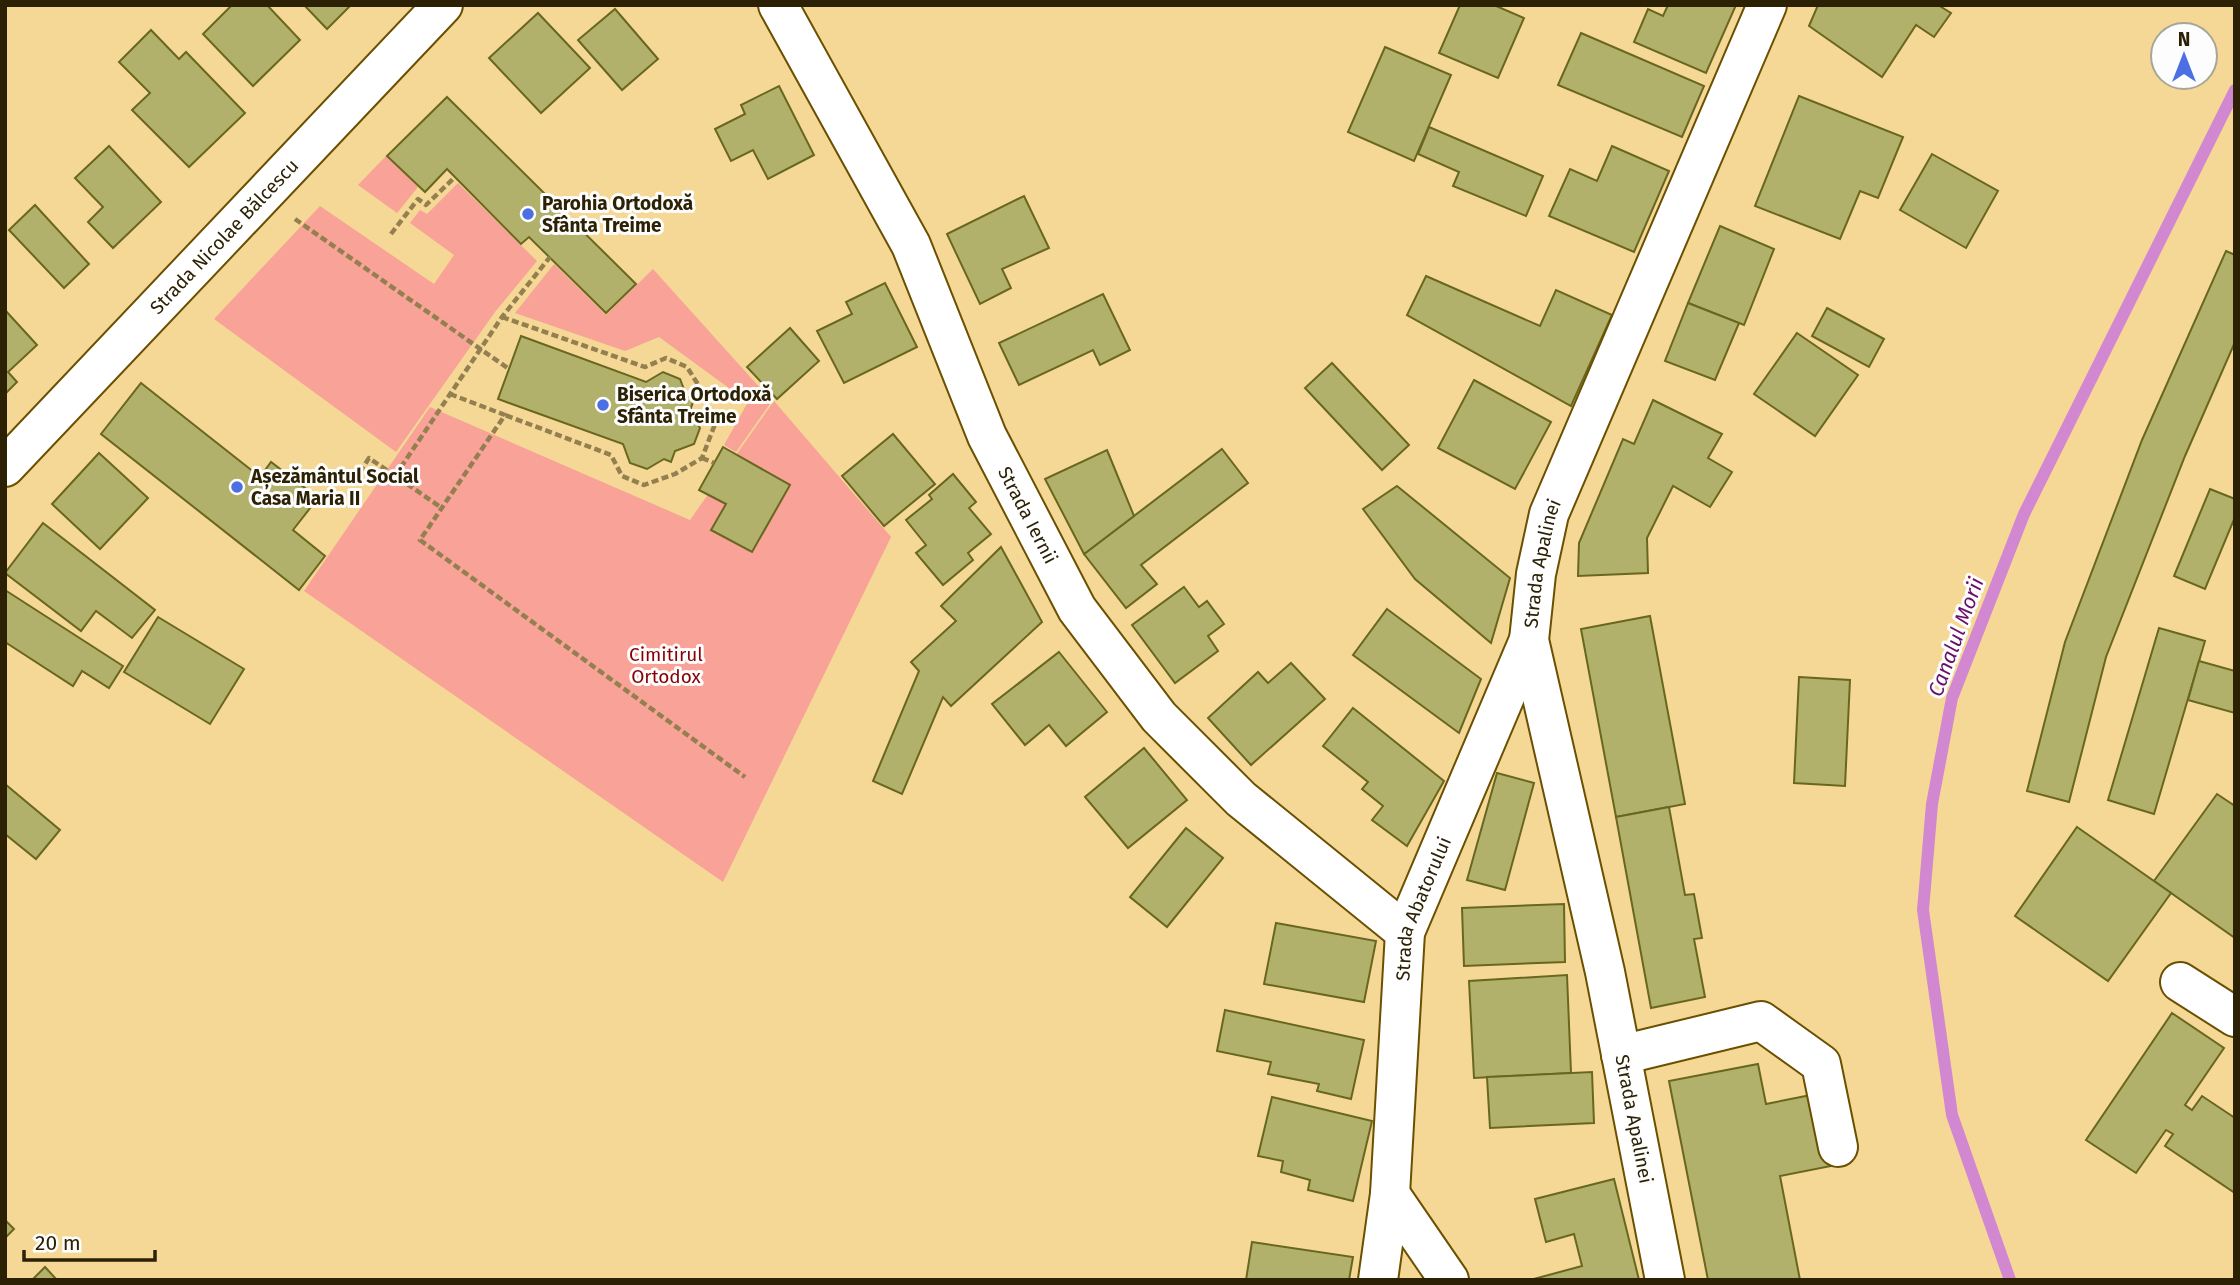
<svg xmlns="http://www.w3.org/2000/svg" width="2240" height="1285" viewBox="0 0 2240 1285" font-family="'Fira Sans',sans-serif">
<rect width="100%" height="100%" fill="#f5d895"/>
<g fill="#f8a298">
<polygon points="386,156 418,187 397,213 358,185"/>
<polygon points="458,183 537,261 495,312 396,452 214,319 320,206 434,284 454,255 410,223 420,210 427,214"/>
<polygon points="554,264 606,315 653,269 772,401 736,452 724,445 748,402 659,337 625,351 515,313"/>
<polygon points="774,401 891,537 723,882 304,591 430,407 690,520"/>
</g>
<g fill="none" stroke-linecap="round" stroke-linejoin="round">
<polyline stroke="#d288d0" stroke-width="12" points="2010,1280 1952,1115 1923,910 1932,804 1952,698 2024,514 2235,90"/>
</g>
<g fill="#b2b16b" stroke="#69671f" stroke-width="2">
<polygon points="232,5 267,5 300,40 253,86 203,34"/>
<polygon points="304,5 351,5 327,29"/>
<polygon points="1460,5 1494,5 1524,18 1498,78 1439,53"/>
<polygon points="1668,5 1736,5 1706,73 1634,42 1648,9 1663,16"/>
<polygon points="1818,5 1938,5 1951,13 1934,37 1916,25 1882,77 1809,26"/>
<polygon points="615,9 658,59 622,90 578,40"/>
<polygon points="538,13 590,68 541,113 489,58"/>
<polygon points="151,30 179,59 186,52 245,113 189,167 132,110 150,93 119,62"/>
<polygon points="1581,33 1704,86 1682,137 1558,85"/>
<polygon points="1385,47 1451,75 1414,161 1348,132"/>
<polygon points="779,86 814,155 768,179 753,150 731,161 715,129 745,114 741,105"/>
<polygon points="1799,96 1903,137 1878,198 1860,191 1840,239 1755,206"/>
<polygon points="447,97 636,284 606,313 529,237 521,244 447,169 425,192 387,156"/>
<polygon points="1429,127 1543,176 1526,216 1453,186 1459,172 1418,154"/>
<polygon points="109,146 161,202 113,248 88,222 103,207 75,178"/>
<polygon points="1612,146 1669,171 1634,252 1549,216 1570,169 1597,181"/>
<polygon points="1932,154 1998,191 1966,248 1900,210"/>
<polygon points="1024,196 1049,248 1002,269 1011,288 980,304 947,234"/>
<polygon points="35,205 89,264 64,288 9,230"/>
<polygon points="1720,226 1774,249 1744,325 1688,303"/>
<polygon points="2226,251 2235,255 2235,342 2185,456 2106,657 2069,802 2027,791 2065,642 2142,440"/>
<polygon points="1426,276 1540,326 1556,290 1612,315 1571,406 1407,315"/>
<polygon points="885,283 917,347 844,383 817,331 852,314 846,302"/>
<polygon points="1103,294 1130,350 1100,365 1093,350 1019,385 999,343"/>
<polygon points="1688,303 1739,323 1715,380 1665,361"/>
<polygon points="1827,308 1884,339 1869,367 1812,336"/>
<polygon points="5,310 37,345 8,372 17,382 5,394"/>
<polygon points="790,328 819,361 777,399 747,367"/>
<polygon points="1797,333 1858,375 1815,436 1754,394"/>
<polygon points="521,336 646,382 663,372 680,379 687,397 694,399 690,411 700,428 694,444 675,451 671,462 664,459 647,469 630,463 623,444 498,399"/>
<polygon points="1332,363 1409,445 1382,470 1305,388"/>
<polygon points="1474,380 1551,422 1515,489 1438,448"/>
<polygon points="141,383 260,477 271,462 318,498 293,530 325,556 299,590 101,434"/>
<polygon points="1653,400 1722,434 1708,458 1732,472 1710,507 1673,486 1647,538 1648,573 1578,576 1579,543 1623,439 1634,444"/>
<polygon points="893,434 935,484 884,526 842,476"/>
<polygon points="723,447 790,485 752,552 711,530 726,504 699,490"/>
<polygon points="1222,449 1248,483 1141,565 1157,584 1126,608 1084,554"/>
<polygon points="1107,450 1134,516 1084,554 1045,479"/>
<polygon points="99,453 148,498 100,549 52,504"/>
<polygon points="953,474 976,502 969,508 991,534 968,553 973,560 943,585 916,553 926,545 906,520 932,499 929,495"/>
<polygon points="1397,486 1510,578 1491,643 1415,579 1363,509"/>
<polygon points="2210,489 2235,499 2235,517 2205,589 2174,576"/>
<polygon points="43,523 155,610 132,638 96,611 81,631 5,573"/>
<polygon points="1001,547 1042,622 951,706 943,697 902,794 873,781 919,671 911,662 956,621 941,606"/>
<polygon points="1184,587 1199,607 1207,601 1224,624 1208,636 1218,651 1175,683 1132,625"/>
<polygon points="5,590 123,666 109,688 82,671 73,686 5,642"/>
<polygon points="1387,609 1481,679 1459,733 1353,655"/>
<polygon points="1650,616 1685,804 1616,817 1581,629"/>
<polygon points="158,617 244,669 210,724 124,672"/>
<polygon points="2159,628 2205,641 2154,814 2108,800"/>
<polygon points="1059,652 1107,712 1066,746 1049,725 1025,745 992,704"/>
<polygon points="2199,661 2235,671 2235,713 2188,700"/>
<polygon points="1291,663 1325,699 1251,765 1208,718 1258,672 1268,683"/>
<polygon points="1799,677 1850,680 1845,786 1794,783"/>
<polygon points="1353,708 1444,781 1407,846 1372,820 1383,806 1362,789 1368,782 1323,746"/>
<polygon points="1144,748 1187,800 1128,848 1085,797"/>
<polygon points="1497,773 1534,783 1505,890 1467,880"/>
<polygon points="5,784 60,830 36,859 5,834"/>
<polygon points="2217,794 2235,806 2235,938 2154,881"/>
<polygon points="1669,807 1685,895 1694,894 1702,938 1694,939 1705,997 1651,1008 1616,817"/>
<polygon points="2077,827 2171,893 2108,981 2015,916"/>
<polygon points="1186,828 1223,858 1167,927 1130,897"/>
<polygon points="1564,904 1565,962 1464,966 1462,908"/>
<polygon points="1276,923 1376,941 1364,1002 1264,984"/>
<polygon points="1567,975 1571,1073 1474,1078 1469,981"/>
<polygon points="1225,1010 1364,1040 1351,1099 1317,1091 1319,1084 1268,1074 1271,1062 1217,1051"/>
<polygon points="2172,1013 2224,1048 2185,1105 2192,1110 2202,1096 2235,1118 2235,1193 2165,1146 2173,1134 2166,1130 2136,1173 2086,1140"/>
<polygon points="1758,1064 1766,1104 1821,1093 1836,1165 1780,1176 1800,1280 1708,1280 1669,1081"/>
<polygon points="1592,1072 1594,1123 1490,1128 1487,1077"/>
<polygon points="1272,1097 1372,1121 1353,1201 1308,1190 1310,1180 1281,1172 1283,1161 1258,1156"/>
<polygon points="1614,1179 1639,1280 1530,1280 1582,1266 1574,1234 1546,1242 1535,1199"/>
<polygon points="5,1220 14,1229 5,1238"/>
<polygon points="1252,1242 1353,1257 1349,1280 1246,1280"/>
<polygon points="45,1267 57,1280 32,1280"/>
</g>
<g fill="none" stroke-linecap="round" stroke-linejoin="round">
<defs>
<g id="minor">
<path id="s1" d="M778 5 911 245 987 436 1077 609 1159 717 1241 799 1405 932"/>
<path id="s2" d="M5 467 443 5"/>
<polyline points="2180,982 2235,1017"/>
<polyline points="1621,1055 1761,1021 1821,1064 1838,1147"/>
<polyline points="1390,1194 1449,1280"/>
<path id="s3" d="M1378 1280 1390 1194 1405 932 1529 640"/>
<path id="s4" d="M1665 1280 1605 972 1529 640 1536 574 1549 514 1767 5"/>
</g>
</defs>
<use href="#minor" stroke="#6a5000" stroke-width="42"/>
<g stroke="#937f4f" stroke-width="4.5" stroke-dasharray="7 3.5" stroke-linecap="butt">
<polyline points="295,219 509,369"/>
<polyline points="391,234 418,199 426,205 455,177"/>
<polyline points="502,317 645,367 666,358 687,367 704,394 715,424 702,458 675,474 644,485 622,476 611,455 505,415"/>
<polyline points="450,394 505,415 420,540 745,777"/>
<polyline points="702,458 714,463"/>
<polyline points="395,476 502,317 550,257"/>
<polyline points="354,481 369,458 442,508"/>
</g>
<use href="#minor" stroke="#fff" stroke-width="38"/>
</g>
<g fill="#4c70e4" stroke="#fcfdfc" stroke-width="2.5">
<circle cx="528" cy="214" r="7"/>
<circle cx="603" cy="405" r="7"/>
<circle cx="237" cy="487" r="7"/>
</g>
<g text-anchor="middle" dominant-baseline="central" stroke-width="6" stroke-linejoin="round" paint-order="stroke">
<g font-size="19" font-weight="bold" fill="#2c2105" stroke="#fcfdfc" text-anchor="start">
<text x="542" y="203">Parohia Ortodoxă<tspan x="542" dy="22">Sfânta Treime</tspan></text>
<text x="617" y="394">Biserica Ortodoxă<tspan x="617" dy="22">Sfânta Treime</tspan></text>
<text x="251" y="476">Așezământul Social<tspan x="251" dy="22">Casa Maria II</tspan></text>
</g>
<g font-size="19" fill="#2c2105" stroke="#fcfdfc">
<text stroke="none"><textPath href="#s2" startOffset="318">Strada Nicolae Bălcescu</textPath></text>
<text stroke="none"><textPath href="#s1" startOffset="569">Strada Iernii</textPath></text>
<text stroke="none"><textPath href="#s4" startOffset="732">Strada Apalinei</textPath></text>
<text stroke="none"><textPath href="#s3" startOffset="376">Strada Abatorului</textPath></text>
<text transform="translate(1634 1119) rotate(79)">Strada Apalinei</text>
</g>
<g font-size="19" fill="#870007" stroke="#fcfdfc">
<text x="666" y="654">Cimitirul<tspan x="666" dy="22">Ortodox</tspan></text>
</g>
<g font-size="21" font-style="italic" fill="#690e6b" stroke="#fcfdfc">
<text transform="translate(1956 637) rotate(-70)">Canalul Morii</text>
</g>
</g>
<rect width="2240" height="1285" fill="none" stroke="#2c2105" stroke-width="14"/>
<g transform="translate(2184 56)"><circle r="33" fill="#fcfdfc" stroke="#a9a599" stroke-width="2"/>
<path d="M0-5L12 26L0 18L-12 26Z" fill="#4c70e4"/>
<text y="-10" font-size="19" font-weight="bold" text-anchor="middle" fill="#2c2105">N</text>
</g>
<path d="M24 1250v10h131v-10" fill="none" stroke="#2c2105" stroke-width="3.5"/>
<text x="35" y="1250" font-size="21" fill="#2c2105" stroke="#fcfdfc" stroke-width="5" paint-order="stroke">20 m</text>
</svg>
